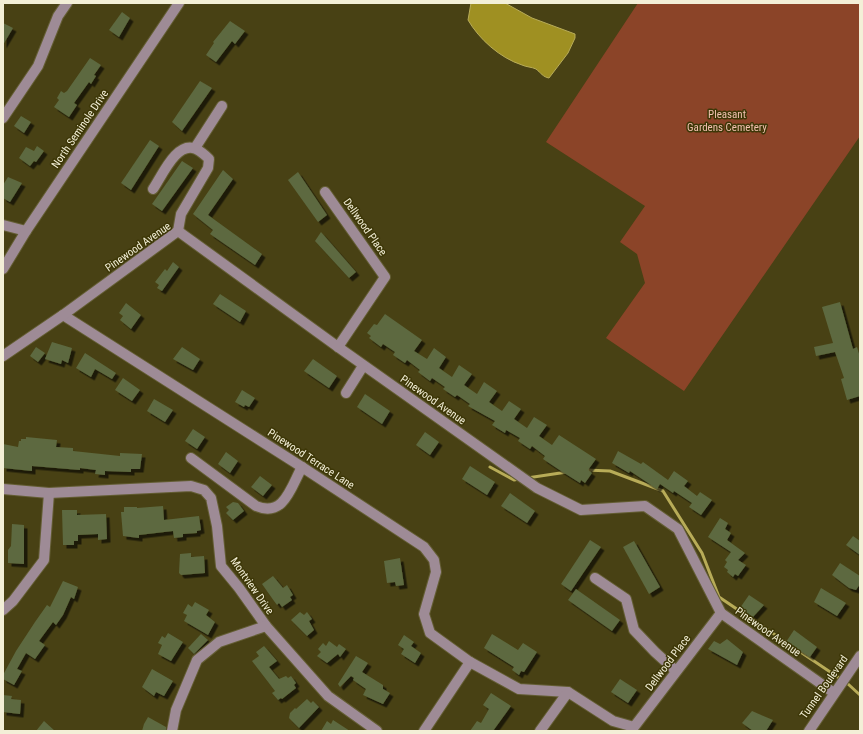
<svg xmlns="http://www.w3.org/2000/svg" width="863" height="734" viewBox="0 0 863 734" font-family="'Roboto Condensed',sans-serif">
<defs>
<filter id="shadow"><feDropShadow dx="3.5" dy="3.5" stdDeviation="0" flood-color="#0009"/></filter>
</defs>
<rect width="100%" height="100%" fill="#484114"/>
<polygon fill="#8b4428" points="638,3 860,3 860,136 684,391 606,338 645,283 637,254 620,242 645,206 546,142"/>
<path fill="#9f9022" stroke="#b8ac58" d="M471 3H505L532 18 575 34V38L568 53 549 78C543 77 541 73 536 69 532 67 526 67 522 65 500 58 479 39 468 20Z"/>
<g fill="none" stroke-linecap="round" stroke-linejoin="round">
<g stroke="#b8ac58" stroke-width="3">
<polyline points="490,467 514,480 519,479"/>
<polyline points="586,470 610,471 663,491 702,553 719,597 848,684 860,695"/>
<polyline points="527,478 567,472"/>
</g>
</g>
<g fill="#5d693f" filter="url(#shadow)">
<polygon points="122,12 130,18 119,37 109,30"/>
<polygon points="230,21 245,31 235,44 232,41 216,62 206,55 214,43 213,42"/>
<polygon points="3,23 13,28 3,45"/>
<polygon points="90,58 101,65 94,75 96,76 91,84 89,82 74,103 77,105 69,117 54,107 59,100 57,98 61,91 64,93 67,91"/>
<polygon points="200,81 212,88 182,131 172,122"/>
<polygon points="21,116 31,122 24,133 14,126"/>
<polygon points="150,140 159,146 131,190 121,183"/>
<polygon points="37,146 44,151 36,162 34,161 30,166 19,158 26,147 34,151"/>
<polygon points="182,161 193,168 162,211 152,204"/>
<polygon points="223,170 233,179 208,215 262,254 255,265 210,234 213,230 193,214"/>
<polygon points="298,172 327,215 318,222 288,180"/>
<polygon points="8,177 22,183 10,202 3,198 3,185"/>
<polygon points="321,232 356,272 349,278 315,241"/>
<polygon points="173,262 179,267 162,291 157,288 159,285 155,282 165,269 167,271"/>
<polygon points="220,294 246,311 240,322 213,304"/>
<polygon points="840,302 853,349 857,347 860,357 860,396 847,400 841,379 844,378 835,352 816,356 814,347 833,343 822,307"/>
<polygon points="126,303 141,315 131,329 120,320 123,316 119,313"/>
<polygon points="385,314 422,340 414,351 427,359 434,348 446,357 439,368 452,377 459,365 472,374 464,385 477,394 484,382 497,391 489,402 502,411 509,401 521,409 514,419 527,428 534,417 547,425 539,436 552,445 559,435 596,459 588,470 592,473 585,483 581,480 580,483 561,471 543,459 545,456 532,446 530,449 518,441 520,438 506,430 505,433 492,425 495,421 468,406 470,404 457,395 455,397 443,389 445,387 432,378 430,381 418,372 420,370 407,360 405,363 393,355 395,352 383,344 381,347 369,338 371,336 367,333 374,324 377,325"/>
<polygon points="52,342 72,348 68,363 62,360 61,364 45,359"/>
<polygon points="36,347 45,353 38,362 30,356"/>
<polygon points="182,347 200,359 193,370 173,359"/>
<polygon points="85,353 116,373 112,379 95,369 91,377 76,368"/>
<polygon points="313,359 337,376 329,388 304,371"/>
<polygon points="123,378 140,390 132,401 115,390"/>
<polygon points="242,390 255,398 249,407 245,405 244,407 235,402"/>
<polygon points="365,394 390,411 382,424 357,407"/>
<polygon points="154,399 173,410 165,422 147,411"/>
<polygon points="193,429 205,437 197,449 185,441"/>
<polygon points="425,432 439,442 430,455 416,445"/>
<polygon points="26,437 57,440 56,447 73,448 73,451 120,456 120,453 142,454 140,469 131,469 131,472 105,471 105,475 95,474 96,470 80,468 80,470 32,466 32,471 3,468 3,444 18,447 19,441 21,441 21,439 26,439"/>
<polygon points="618,451 641,464 643,462 668,480 674,471 688,481 684,486 697,496 700,492 712,500 701,515 689,507 692,503 674,491 673,493 660,484 657,489 630,471 629,473 612,463"/>
<polygon points="226,452 238,461 230,473 218,464"/>
<polygon points="470,466 495,482 487,495 462,479"/>
<polygon points="260,476 272,485 263,496 251,487"/>
<polygon points="510,493 535,511 527,523 501,506"/>
<polygon points="233,502 238,503 244,511 233,520 226,513 229,510 226,507"/>
<polygon points="163,506 164,520 199,516 201,530 197,531 197,533 183,534 183,537 174,538 173,531 139,535 139,538 123,536 121,512 124,512 124,507 137,507 137,508"/>
<polygon points="62,510 77,510 77,515 106,514 107,539 98,540 98,534 78,535 78,541 74,541 74,545 63,545"/>
<polygon points="720,518 728,523 725,529 731,533 727,540 745,553 738,560 746,565 738,576 735,574 733,577 727,572 728,570 724,567 727,562 725,560 731,552 708,537"/>
<polygon points="12,524 24,525 24,564 8,563 8,550 11,546"/>
<polygon points="853,536 860,541 860,555 846,545"/>
<polygon points="590,540 601,547 571,591 561,584"/>
<polygon points="634,541 660,587 649,594 623,547"/>
<polygon points="191,553 191,557 204,556 205,573 181,575 179,573 180,554"/>
<polygon points="400,558 404,585 396,586 395,582 387,583 384,561"/>
<polygon points="840,563 860,576 860,584 856,590 849,588 832,575"/>
<polygon points="273,576 283,588 287,585 293,595 290,597 292,600 282,607 279,603 277,605 274,601 262,584"/>
<polygon points="63,581 78,587 74,599 71,597 63,615 56,625 53,622 39,641 45,645 35,659 26,653 17,669 22,671 14,685 3,679 3,675 16,651 35,622 47,605 50,607"/>
<polygon points="821,588 846,603 837,616 814,602"/>
<polygon points="576,589 620,620 612,631 568,600"/>
<polygon points="749,595 764,605 753,617 740,608"/>
<polygon points="195,602 209,610 206,615 215,622 208,635 184,621 187,615 183,613 188,604 192,607"/>
<polygon points="300,612 304,615 307,612 312,619 309,621 314,630 307,636 291,620"/>
<polygon points="794,630 817,647 810,657 786,642"/>
<polygon points="168,633 183,642 171,661 158,654 162,645 158,643 162,636 165,638"/>
<polygon points="201,634 208,640 194,654 188,648"/>
<polygon points="492,634 518,650 523,643 537,652 524,672 521,671 519,675 512,670 514,667 484,648"/>
<polygon points="404,635 414,642 411,646 421,653 415,663 401,654 404,649 398,645"/>
<polygon points="727,639 743,652 737,665 708,649 714,641 720,644"/>
<polygon points="329,641 337,647 339,644 346,649 340,657 338,654 327,663 317,656 321,652 318,649 323,643 326,646"/>
<polygon points="264,646 277,661 269,667 279,679 286,676 288,678 291,676 296,683 294,685 296,688 282,699 281,698 278,700 272,693 275,691 252,661 259,656 256,652"/>
<polygon points="356,656 368,663 362,672 383,685 383,689 390,693 383,704 363,695 366,689 353,680 354,678 351,676 340,687 338,684"/>
<polygon points="152,669 173,681 164,696 156,692 154,696 142,687"/>
<polygon points="620,679 637,690 628,703 611,692"/>
<polygon points="491,693 511,706 493,731 470,731 477,721 481,723 489,709 483,705"/>
<polygon points="3,695 12,696 11,699 21,700 20,714 3,712"/>
<polygon points="307,699 311,703 313,701 319,707 299,728 289,718 290,713 295,708 296,709"/>
<polygon points="752,711 773,720 766,731 753,731 742,723"/>
<polygon points="148,717 166,727 166,731 142,731 144,724"/>
<polygon points="333,720 350,731 321,731 327,721 331,724"/>
<polygon points="44,721 55,731 36,731"/>
</g>
<g fill="none" stroke-linecap="round" stroke-linejoin="round">
<defs>
<g id="minor">
<polyline points="3,118 38,66 58,16 67,3"/>
<polyline points="195,148 222,106"/>
<path d="M153 189C162 176 177 140 196 149 200 151 205 155 209 159L208 168 181 214 178 231"/>
<polyline points="325,192 385,277 338,347"/>
<polyline points="3,225 26,231"/>
<polyline points="3,269 26,231 179,3"/>
<polyline points="63,315 302,467 424,547 434,560 436,572 424,614 430,633 470,662 519,689 568,692 613,721 634,727 721,613"/>
<polyline points="3,356 63,315 178,231 338,347 537,488 581,510 645,506 678,529 721,613 834,693"/>
<polyline points="346,393 363,366"/>
<path d="M191 458 256 506C284 518 291 487 302 467"/>
<polyline points="3,489 49,493 191,486 204,490 211,498 217,526 221,566 239,588 266,626 328,696 377,731"/>
<polyline points="595,578 626,599 634,630 655,652 676,671"/>
<polyline points="3,610 13,601 44,560 49,493"/>
<polyline points="172,731 176,710 197,660 219,642 266,626"/>
<polyline points="424,731 470,662"/>
<polyline points="540,731 568,692"/>
<polyline points="809,731 860,656"/>
</g>
</defs>
<use href="#minor" stroke="#635d33" stroke-width="12"/>
<use href="#minor" stroke="#9e8b96" stroke-width="10"/>
</g>
<g text-anchor="middle" dominant-baseline="central" stroke-width="3" stroke-linejoin="round" paint-order="stroke">
<g font-size="11" fill="#f2c1b0" stroke="#3d3707">
<text x="727" y="114">Pleasant<tspan x="727" dy="13">Gardens Cemetery</tspan></text>
</g>
<g font-size="11" fill="#f3efd7" stroke="#3d3707">
<text transform="translate(80 129) rotate(-56)">North Seminole Drive</text>
<text transform="translate(365 227) rotate(55)">Dellwood Place</text>
<text transform="translate(138 247) rotate(-35)">Pinewood Avenue</text>
<text transform="translate(433 400) rotate(35)">Pinewood Avenue</text>
<text transform="translate(311 459) rotate(33)">Pinewood Terrace Lane</text>
<text transform="translate(252 586) rotate(55)">Montview Drive</text>
<text transform="translate(768 632) rotate(35)">Pinewood Avenue</text>
<text transform="translate(668 663) rotate(-53)">Dellwood Place</text>
<text transform="translate(824 687) rotate(-55)">Tunnel Boulevard</text>
</g>
</g>
<rect width="863" height="734" fill="none" stroke="#f3efd7" stroke-width="8"/>
</svg>
